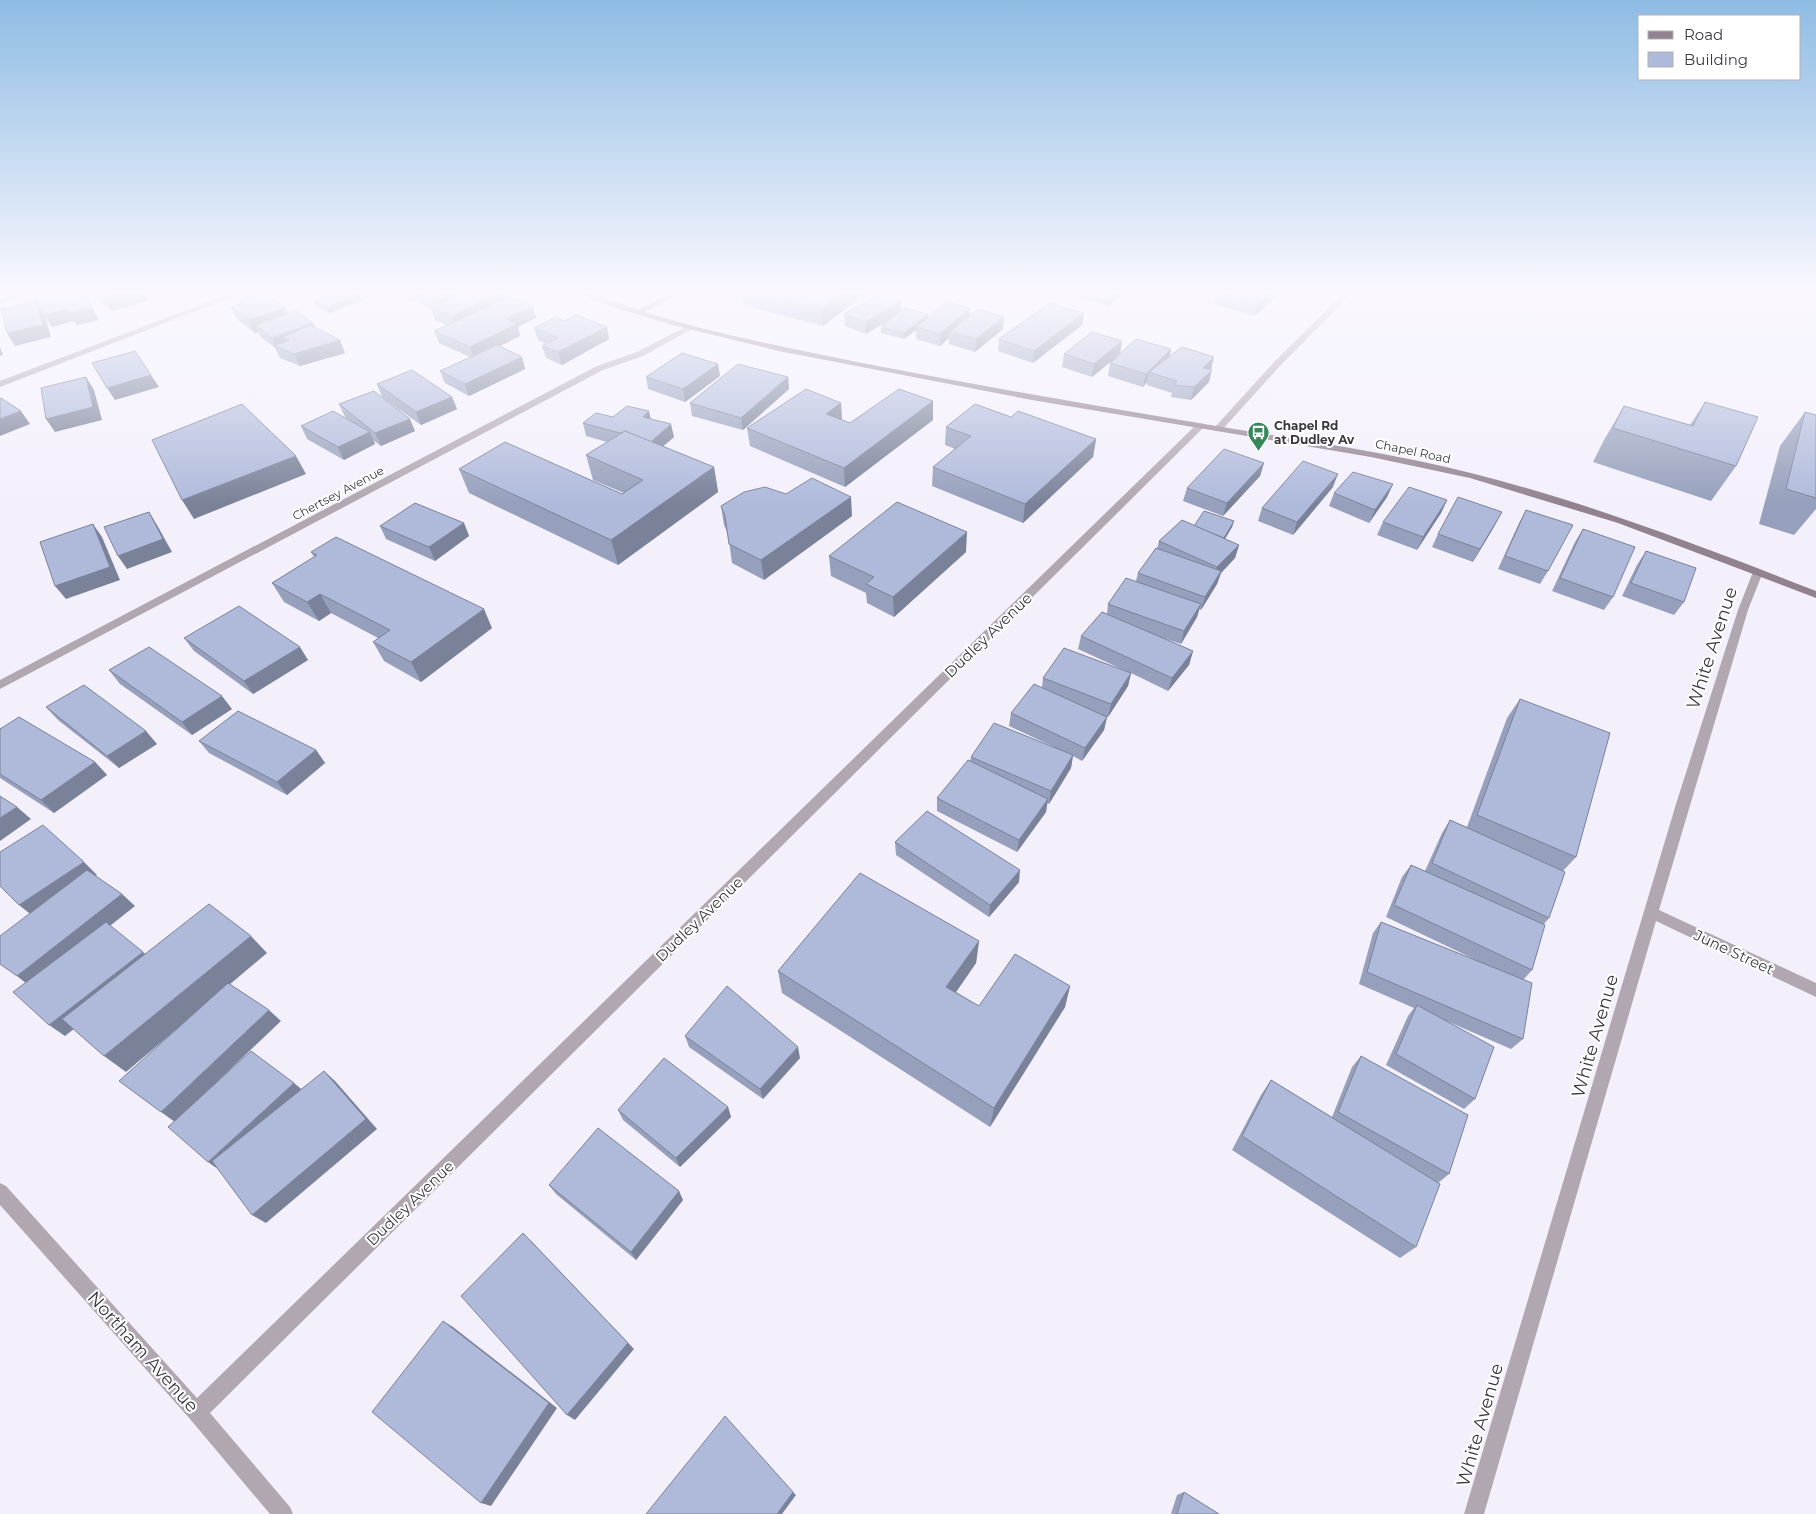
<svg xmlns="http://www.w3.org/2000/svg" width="1816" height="1514" viewBox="0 0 1816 1514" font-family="Montserrat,sans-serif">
<rect width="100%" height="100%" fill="#f3f0fc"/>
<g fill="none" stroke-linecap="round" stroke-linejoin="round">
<polygon fill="#a8c7df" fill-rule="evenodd" points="22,292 32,292 0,304 0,300"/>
<g fill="#b1a7b0" fill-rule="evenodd">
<polygon points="234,292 245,292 0,387 0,381"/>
<polygon points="1345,292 1353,292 1280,366 1221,431 1215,431 1215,427 1274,362"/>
<polygon points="687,326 694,328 643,356 603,370 0,689 0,680 597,366 637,352"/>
<polygon points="1200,423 1203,424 1203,428 210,1413 290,1507 293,1514 270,1514 190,1419 0,1205 0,1183 6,1186 197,1398 1197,424"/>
<polygon points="1758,569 1763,572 1748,610 1659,910 1816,983 1816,997 1656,921 1484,1514 1464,1514 1676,804 1738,610 1753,572"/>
</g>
<path fill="#928290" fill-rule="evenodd" d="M576 292H587L638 310 672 292H682L645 312C714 334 786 347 857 362 976 385 1096 406 1216 426 1283 437 1352 447 1419 461 1556 490 1686 540 1816 591V598L1618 523 1470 478 1371 457 1032 400 779 351 676 326 610 306Z"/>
</g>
<g fill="#96a0bc">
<polygon points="92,292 144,292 148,300 112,311 93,295"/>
<polygon points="394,292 508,292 509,297 533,306 536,318 518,327 520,336 500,346 522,357 525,369 469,396 445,383 440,371 470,357 439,343 434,331 447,325 435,320 431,309 420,303 419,299 414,302"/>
<polygon points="742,292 867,292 823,326 743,305"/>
<polygon points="1076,292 1126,292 1108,306 1075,296"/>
<polygon points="1216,292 1280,292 1255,316 1214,304"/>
<polygon points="240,300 288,314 315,328 345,353 300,366 280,358 275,348 261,337 258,332 255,333 237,319 231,307 242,304"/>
<polygon points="363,300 329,313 317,307 314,301"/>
<polygon points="970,308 970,315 1003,329 975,352 949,344 949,338 940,346 916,339 916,330 904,339 881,333 881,327 891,318 866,334 845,326 844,314 901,311 928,318"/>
<polygon points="1084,313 1082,325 1033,363 998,351 999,339"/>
<polygon points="534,328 609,339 562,365 546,358 542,346 546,344 538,340"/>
<polygon points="1122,341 1120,354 1171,349 1170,357 1211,370 1209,382 1191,400 1171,397 1172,393 1147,385 1147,382 1143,387 1108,376 1110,363 1120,354 1092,377 1062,367 1064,354"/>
<polygon points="718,364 720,376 685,402 648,389 646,377"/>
<polygon points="788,377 789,389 743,430 692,416 690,403"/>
<polygon points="377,384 452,397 457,409 421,425 382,397"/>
<polygon points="933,401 933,420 845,487 750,446 747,428 841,403 842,420 850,423"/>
<polygon points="1705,402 1736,466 1711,501 1593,462 1604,440 1624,406 1690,425"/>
<polygon points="339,404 415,431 381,446 373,440 375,444 344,460 307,439 301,426 350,421 345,417"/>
<polygon points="1805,412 1816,415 1816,509 1794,535 1759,524 1780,446"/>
<polygon points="613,417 651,419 674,437 663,446 714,467 718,492 618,565 469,493 459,469 622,494 624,493 593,480 586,455 607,442 586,436 583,423"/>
<polygon points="1011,417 1096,439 1093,457 1023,523 932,486 933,467 955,449 945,445 946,427"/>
<polygon points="1264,463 1260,476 1223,516 1183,501 1187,488"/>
<polygon points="1393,484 1387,497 1369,523 1329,506 1334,493"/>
<polygon points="1333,487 1293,535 1258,521 1262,508"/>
<polygon points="1447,500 1441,513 1417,550 1377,535 1383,522"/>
<polygon points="721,506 852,516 764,580 732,563 728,534 724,525"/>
<polygon points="1526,510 1548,571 1540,584 1498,569 1519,523"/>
<polygon points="1234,521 1232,527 1225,539 1239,545 1235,558 1221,573 1217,584 1201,610 1199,609 1197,617 1181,644 1157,636 1193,651 1189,665 1168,691 1131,673 1128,686 1108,717 1107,717 1104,730 1082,761 1073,756 1071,768 1049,804 1047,803 1046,812 1017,852 937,811 937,798 970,761 971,757 1054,747 1009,726 1011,713 1042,687 1043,678 1128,672 1078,649 1081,636 1107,614 1108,604 1136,581 1138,573 1157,549 1159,541 1194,526"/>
<polygon points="464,523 469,536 435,561 386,539 380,526"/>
<polygon points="1495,525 1473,562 1432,547 1438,534"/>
<polygon points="1583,529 1613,597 1604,610 1552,591 1575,542"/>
<polygon points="1646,551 1684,602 1674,615 1622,596 1637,565"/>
<polygon points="311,552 492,628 421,682 384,661 373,642 378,638 331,613 319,621 284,602 272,583 314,557"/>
<polygon points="966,552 894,617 867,603 866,593 831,576 829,556"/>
<polygon points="184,638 308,660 253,694 194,651"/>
<polygon points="109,670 232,709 192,735 120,684"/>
<polygon points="1520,699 1576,857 1563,871 1549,918 1544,924 1532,970 1523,980 1523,1039 1511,1049 1449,1022 1475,1099 1464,1109 1386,1065 1408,1016 1414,1008 1359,984 1373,933 1381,922 1480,962 1386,917 1402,877 1411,865 1425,871 1442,833 1450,820 1467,827 1507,718"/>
<polygon points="46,707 157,744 119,768 58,720"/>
<polygon points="0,729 95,762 107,775 54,813 0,778"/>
<polygon points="199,741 316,750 325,763 287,795 209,753"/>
<polygon points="895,842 1019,882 989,917 896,855"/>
<polygon points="979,941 976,963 956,992 979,1006 1070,986 1065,1007 990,1127 782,993 778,971"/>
<polygon points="685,1036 800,1058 763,1099 689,1047"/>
<polygon points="1361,1056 1449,1174 1438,1183 1416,1247 1400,1258 1232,1150 1261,1095 1271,1080 1332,1117 1352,1067"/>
<polygon points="728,1107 731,1117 680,1167 623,1120 618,1110"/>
<polygon points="549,1185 683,1200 636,1260 556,1194"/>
<polygon points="1184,1492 1219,1514 1171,1514 1177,1495"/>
</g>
<g fill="#7a8299">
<polygon points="84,292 99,320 77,325 74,321 52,327 45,316 51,337 15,346 7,333 36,301 44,313"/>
<polygon points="128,292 144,292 148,300 112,311 105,299"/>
<polygon points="410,292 416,292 419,299 414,302"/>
<polygon points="453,292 486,292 436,310 433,300"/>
<polygon points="502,292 508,292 511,301 456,328 452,316"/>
<polygon points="843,292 867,292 823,326 822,309"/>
<polygon points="1110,292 1126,292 1108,306"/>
<polygon points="1271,292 1280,292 1255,316 1258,304"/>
<polygon points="360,294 363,300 329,313 327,307"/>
<polygon points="901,301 901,313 866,334 866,322"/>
<polygon points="533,306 536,318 518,327 520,336 474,359 470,347 506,319"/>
<polygon points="285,308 291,320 255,325 258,332 255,333 249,320"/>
<polygon points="970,308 970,320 949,332 949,338 940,346 940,334"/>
<polygon points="1084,313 1082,325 1033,363 1034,351"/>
<polygon points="928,314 928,320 916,327 916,330 904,339 904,333"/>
<polygon points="1004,317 1003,329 975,352 976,339"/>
<polygon points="313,323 318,335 283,337 288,346 276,347 272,338"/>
<polygon points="607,327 609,339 562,365 558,352"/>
<polygon points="340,340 345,353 300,366 294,354"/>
<polygon points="1122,341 1120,354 1092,377 1094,364"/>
<polygon points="0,347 3,355 0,356"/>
<polygon points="1171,349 1169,361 1149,372 1147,382 1143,387 1146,374"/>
<polygon points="522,357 525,369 469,396 465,384"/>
<polygon points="1214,357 1211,370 1203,368"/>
<polygon points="718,364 720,376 685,402 683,389"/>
<polygon points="1212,370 1209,382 1191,400 1194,387"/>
<polygon points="151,375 159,387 115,400 107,388"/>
<polygon points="86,377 94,390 102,420 55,432 46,419"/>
<polygon points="788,377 789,389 743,430 741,418"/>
<polygon points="452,397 457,409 421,425 416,412"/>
<polygon points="933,401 933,420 845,487 844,468"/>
<polygon points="841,403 842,422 826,414"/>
<polygon points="21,411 30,424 0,436 0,419"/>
<polygon points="649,411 652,424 643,417"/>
<polygon points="410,419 415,431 381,446 375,433"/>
<polygon points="671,424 674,437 654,454 651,442"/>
<polygon points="370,432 375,444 344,460 338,447"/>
<polygon points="1096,439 1093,457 1023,523 1025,504"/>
<polygon points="296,456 306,474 194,519 182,500"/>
<polygon points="1264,463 1260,476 1223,516 1227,503"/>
<polygon points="714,467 718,492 618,565 611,540"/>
<polygon points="1338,474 1333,487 1293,535 1297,522"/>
<polygon points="1393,484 1387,497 1369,523 1375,510"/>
<polygon points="851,497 852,516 764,580 761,560"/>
<polygon points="1447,500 1441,513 1417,550 1423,537"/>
<polygon points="149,512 157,525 172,552 127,569 118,556"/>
<polygon points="1502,512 1495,525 1473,562 1480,549"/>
<polygon points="1234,521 1232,527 1222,544 1224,538"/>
<polygon points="464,523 469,536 435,561 429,547"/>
<polygon points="93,524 102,537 120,580 66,599 55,586"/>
<polygon points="967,532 966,552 894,617 893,597"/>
<polygon points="1239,545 1235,558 1221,573 1217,584 1201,610 1205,597 1214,580 1217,567"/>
<polygon points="320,594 331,613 319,621 307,602"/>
<polygon points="1201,604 1197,617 1181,644 1184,631"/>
<polygon points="484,609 492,628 421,682 411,662"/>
<polygon points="300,647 308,660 253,694 244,681"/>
<polygon points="1193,651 1189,665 1168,691 1172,678"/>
<polygon points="1131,673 1128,686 1108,717 1111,704"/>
<polygon points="222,696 232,709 192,735 182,722"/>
<polygon points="1107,717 1104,730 1082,761 1085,748"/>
<polygon points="146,731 157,744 119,768 107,756"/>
<polygon points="316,750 325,763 287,795 277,782"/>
<polygon points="1073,755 1071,768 1049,804 1051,791"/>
<polygon points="95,762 107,775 54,813 41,800"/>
<polygon points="1048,799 1046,812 1017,852 1019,840"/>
<polygon points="17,807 31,819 0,841 0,818"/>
<polygon points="84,862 97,875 34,917 19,905"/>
<polygon points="1020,870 1019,882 989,917 990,905"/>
<polygon points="122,894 135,906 32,988 17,976"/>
<polygon points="251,936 267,953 126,1072 104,1056"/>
<polygon points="979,941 976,963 945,1008 946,987"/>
<polygon points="143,952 156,964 65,1036 49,1025"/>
<polygon points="1070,986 1065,1007 990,1127 994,1108"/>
<polygon points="269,1010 281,1021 175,1122 161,1112"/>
<polygon points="798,1047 800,1058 763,1099 760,1089"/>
<polygon points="324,1071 335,1081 377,1129 266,1223 252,1215"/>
<polygon points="294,1083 306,1093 222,1172 208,1162"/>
<polygon points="728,1107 731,1117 680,1167 676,1158"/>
<polygon points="679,1191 683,1200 636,1260 631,1252"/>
<polygon points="531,1241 634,1349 575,1420 567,1415"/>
<polygon points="443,1321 453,1327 557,1408 491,1506 481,1503"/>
<polygon points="793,1492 796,1495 782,1514 777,1514"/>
</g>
<g fill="#afbadb" stroke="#7a8299">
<polygon points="38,292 84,292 92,308 69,313 67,309 44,315 34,293"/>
<polygon points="96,292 128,292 105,299"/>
<polygon points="336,292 357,292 360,294 327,307 314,301"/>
<polygon points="418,292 453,292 433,300"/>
<polygon points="465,292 502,292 452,316 431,308"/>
<polygon points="759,292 843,292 822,309"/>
<polygon points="1218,292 1271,292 1258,304"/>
<polygon points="264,293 285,308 249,320 231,307 244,303 240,300"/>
<polygon points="880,294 901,301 866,322 844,314"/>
<polygon points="509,297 533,306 506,319 517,324 470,347 434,331"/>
<polygon points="36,301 43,325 7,333 1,309"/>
<polygon points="947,302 970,308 940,334 916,327"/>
<polygon points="1050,303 1084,313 1034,351 999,339"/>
<polygon points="904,308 928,314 904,333 881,327"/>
<polygon points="978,309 1004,317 976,339 949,332"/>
<polygon points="296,311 313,323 272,338 255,325"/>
<polygon points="576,315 607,327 558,352 542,346 558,338 534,328 556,317 564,321"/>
<polygon points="310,325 340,340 294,354 274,346 289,340 283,337"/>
<polygon points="1092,332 1122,341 1094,364 1064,354"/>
<polygon points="1136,339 1171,349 1146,374 1110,363"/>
<polygon points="497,345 522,357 465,384 440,371"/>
<polygon points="1182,347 1214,357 1203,368 1212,370 1194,387 1174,385 1177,381 1149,372"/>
<polygon points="135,351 151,375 107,388 92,363"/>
<polygon points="682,353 718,364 683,389 646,377"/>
<polygon points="738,364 788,377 741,418 690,403"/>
<polygon points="412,370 452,397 416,412 377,384"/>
<polygon points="86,377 93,407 46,419 41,388"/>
<polygon points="806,389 841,403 826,414 850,423 899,389 933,401 844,468 747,428"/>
<polygon points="374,391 410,419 375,433 339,404"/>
<polygon points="1,398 21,411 0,419 0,399"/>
<polygon points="1705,402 1758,417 1736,466 1613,428 1624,406 1693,426"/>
<polygon points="242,404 296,456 182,500 152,440"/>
<polygon points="975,404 1011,417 1018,411 1096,439 1025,504 933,467 971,436 946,427"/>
<polygon points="627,406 649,411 643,417 671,424 651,442 625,431 620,433 583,423 596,413 613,417"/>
<polygon points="333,411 370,432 338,447 301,426"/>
<polygon points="1805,412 1816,415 1816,498 1786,489"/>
<polygon points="625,431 714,467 611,540 459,469 505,442 622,494 643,480 586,455"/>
<polygon points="1224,449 1264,463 1227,503 1187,488"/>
<polygon points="1303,461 1338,474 1297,522 1262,508"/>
<polygon points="1353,472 1393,484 1375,510 1334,493"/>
<polygon points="812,478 851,497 761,560 729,544 725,516 721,506 744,492 765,487 786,494"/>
<polygon points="1409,487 1447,500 1423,537 1383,522"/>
<polygon points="1458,497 1502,512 1480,549 1438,534"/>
<polygon points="897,502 967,532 893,597 866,584 874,577 829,556"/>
<polygon points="415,503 464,523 429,547 380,526"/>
<polygon points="1526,510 1573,525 1548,571 1505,556"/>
<polygon points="1204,511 1234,521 1224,538 1194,526"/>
<polygon points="149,512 163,539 118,556 104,527"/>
<polygon points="1182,520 1239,545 1217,567 1159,541"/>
<polygon points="93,524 110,567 55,586 40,542"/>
<polygon points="1583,529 1635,547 1613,597 1560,578"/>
<polygon points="336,537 484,609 411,662 373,642 390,630 320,594 307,602 272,583 317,555 311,552"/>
<polygon points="1156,548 1221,571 1205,597 1138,573"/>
<polygon points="1646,551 1696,568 1684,602 1631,583"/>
<polygon points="1126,578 1201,604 1184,631 1108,604"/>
<polygon points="239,606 300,647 244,681 184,638"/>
<polygon points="1102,612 1193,651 1172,678 1081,636"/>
<polygon points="149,647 222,696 182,722 109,670"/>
<polygon points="1064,648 1131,673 1111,704 1043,678"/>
<polygon points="1034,684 1107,717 1085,748 1011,713"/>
<polygon points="84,685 146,731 107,756 46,707"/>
<polygon points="1520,699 1610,733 1576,857 1477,815"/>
<polygon points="238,711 316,750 277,782 199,741"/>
<polygon points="19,717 95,762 41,800 0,774 0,729"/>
<polygon points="994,723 1073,755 1051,791 971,757"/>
<polygon points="968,760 1048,799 1019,840 937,798"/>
<polygon points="0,796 17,807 0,818"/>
<polygon points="927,811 1020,870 990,905 895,842"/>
<polygon points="1450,820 1565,872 1549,918 1432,863"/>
<polygon points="43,825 84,862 19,905 0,886 0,852"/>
<polygon points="1411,865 1545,925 1532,970 1394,905"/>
<polygon points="87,870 122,894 17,976 0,964 0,936"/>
<polygon points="860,873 979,941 946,987 979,1006 1015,954 1070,986 994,1108 778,971"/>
<polygon points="209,904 251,936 104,1056 62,1019"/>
<polygon points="106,922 143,952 49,1025 13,992"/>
<polygon points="1381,922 1532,983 1523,1039 1367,972"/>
<polygon points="228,983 269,1010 161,1112 119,1081"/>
<polygon points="727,986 798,1047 760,1089 685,1036"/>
<polygon points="1417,1005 1494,1047 1475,1099 1396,1054"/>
<polygon points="251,1051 294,1083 208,1162 168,1127"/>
<polygon points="1361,1056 1468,1115 1449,1174 1338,1112"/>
<polygon points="664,1058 728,1107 676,1158 618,1110"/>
<polygon points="324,1071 366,1119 252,1215 212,1161"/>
<polygon points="1271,1080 1440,1184 1416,1247 1242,1136"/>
<polygon points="598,1128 679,1191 631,1252 549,1185"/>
<polygon points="523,1233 628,1343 567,1415 461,1296"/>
<polygon points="443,1321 549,1403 481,1503 372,1412"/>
<polygon points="725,1416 793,1492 777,1514 646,1514"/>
<polygon points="1184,1492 1219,1514 1177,1514"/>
</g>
<linearGradient id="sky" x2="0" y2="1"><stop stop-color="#8ebce4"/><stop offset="0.58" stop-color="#faf8fe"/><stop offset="1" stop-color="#faf8fe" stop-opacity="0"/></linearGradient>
<rect width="1816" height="504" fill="url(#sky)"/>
<defs>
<symbol id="bus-pin" viewBox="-11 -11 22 30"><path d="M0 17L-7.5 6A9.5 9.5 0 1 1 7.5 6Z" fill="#368859" stroke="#fff"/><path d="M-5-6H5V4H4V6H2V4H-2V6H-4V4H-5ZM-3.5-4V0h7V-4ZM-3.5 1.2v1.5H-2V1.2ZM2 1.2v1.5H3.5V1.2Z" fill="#fff"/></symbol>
</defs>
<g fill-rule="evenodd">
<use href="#bus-pin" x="1246" y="420" width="25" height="34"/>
</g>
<g text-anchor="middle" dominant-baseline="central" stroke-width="4" stroke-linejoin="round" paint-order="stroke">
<g font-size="12" font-weight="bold" fill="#3b3843" stroke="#fff" text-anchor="start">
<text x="1274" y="425">Chapel Rd<tspan x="1274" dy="14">at Dudley Av</tspan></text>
</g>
<g font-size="12" fill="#3b3843" stroke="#fff">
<text transform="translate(1413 451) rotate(12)">Chapel Road</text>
<text transform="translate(338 493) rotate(-28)">Chertsey Avenue</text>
</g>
<g font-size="15" fill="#3b3843" stroke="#fff">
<text transform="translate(988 635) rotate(-44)">Dudley Avenue</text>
<text transform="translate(699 919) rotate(-44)">Dudley Avenue</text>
<text transform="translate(1734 952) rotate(25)">June Street</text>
<text transform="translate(410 1203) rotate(-44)">Dudley Avenue</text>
</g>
<g font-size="18" fill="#3b3843" stroke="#fff">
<text transform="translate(1712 648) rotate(-72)">White Avenue</text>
<text transform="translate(1595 1036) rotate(-74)">White Avenue</text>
<text transform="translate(143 1352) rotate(48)">Northam Avenue</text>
<text transform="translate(1480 1425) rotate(-74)">White Avenue</text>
</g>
</g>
<rect x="1638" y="15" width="162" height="65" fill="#ffffff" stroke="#b1afb4"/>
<rect x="1648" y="31" width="25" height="8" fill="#928290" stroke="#b1afb4"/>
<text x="1684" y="40" font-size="15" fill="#3b3843">Road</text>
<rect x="1648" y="52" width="25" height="15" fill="#afbadb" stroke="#b1afb4"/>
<text x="1684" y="65" font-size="15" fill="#3b3843">Building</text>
</svg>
